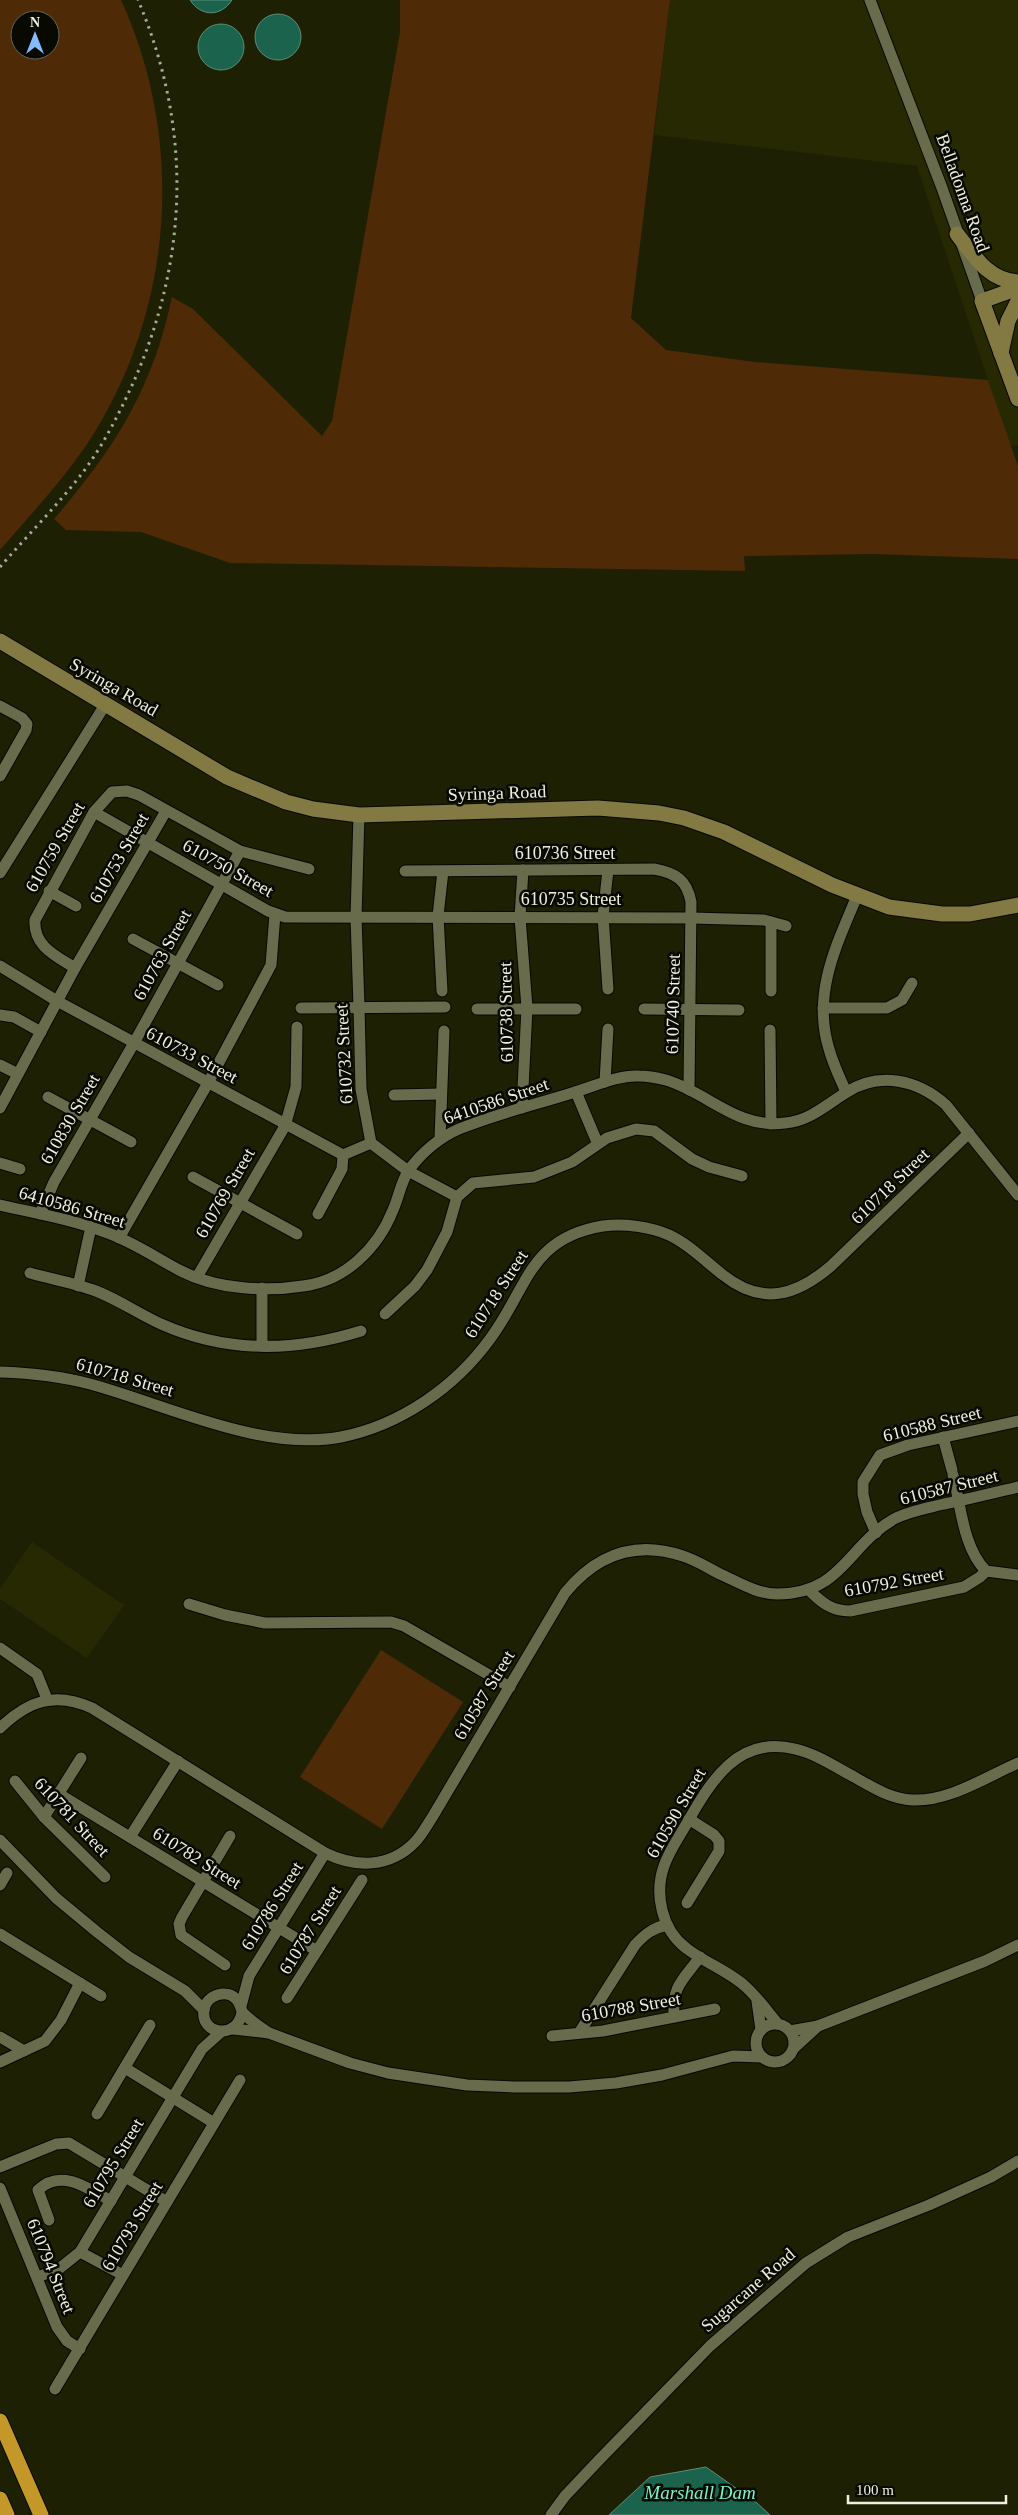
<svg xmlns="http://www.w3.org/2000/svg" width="1018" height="2515" viewBox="0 0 1018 2515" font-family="Georgia,serif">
<rect width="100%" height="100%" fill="#1d2002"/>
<g fill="#262902">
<polygon points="670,0 1018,0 1018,445 1010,446 917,166 654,135"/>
<polygon points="32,1542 124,1605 87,1658 0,1599 0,1589"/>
</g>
<g fill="#4f2a06" fill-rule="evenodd">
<path d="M0 0H121C185 139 174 305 93 435 66 477 32 513 0 550ZM20 20H50V50H20Z"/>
<path d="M400 0H670L631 318 666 350 755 362 988 380 1018 466V559L874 554 744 556 745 571 230 563 141 532 66 530 54 519C115 448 152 390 172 297L193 309 322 436 332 421 400 32Z"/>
<polygon points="381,1650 463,1702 382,1829 300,1777"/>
</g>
<g fill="#1c634e" stroke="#5b8e7a">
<path d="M190 0H232C221 17 201 17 190 0Z"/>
<circle cx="278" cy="37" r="23"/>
<circle cx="221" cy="47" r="23"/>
<polygon points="706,2467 757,2503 770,2515 609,2515 650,2477"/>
</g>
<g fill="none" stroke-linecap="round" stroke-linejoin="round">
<defs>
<g id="street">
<polyline points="870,0 942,188 982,301"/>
<polyline points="0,706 22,718 27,724 26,730 0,776"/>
<polyline points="94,812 268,911 285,917 692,918 764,920 786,926"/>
<polyline points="359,815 356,917 359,1007 361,1089 371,1143 408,1171 457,1197"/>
<polyline points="608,870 603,916 608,989"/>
<path d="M405 871 654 869C676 873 687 880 691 902L689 1090"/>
<polyline points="0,873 105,705"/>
<polyline points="49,891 76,906"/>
<polyline points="133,939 218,985"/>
<polyline points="0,966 57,1001 343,1155 371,1143"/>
<path d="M75 968C56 956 33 946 35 920L94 812 112 792 127 791 139 795 240 851 309 869"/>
<polyline points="442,991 438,916 443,871"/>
<polyline points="771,991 771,922"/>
<polyline points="301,1008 445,1007"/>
<polyline points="823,1008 887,1008 902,1000 912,983"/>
<polyline points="477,1009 576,1009"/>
<polyline points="644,1009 739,1010"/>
<polyline points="0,1015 14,1017 41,1032"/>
<polyline points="770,1030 771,1124"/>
<polyline points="0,1065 18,1074"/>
<polyline points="605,1082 608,1029"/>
<polyline points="576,1092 597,1142"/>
<path d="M846 1092C840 1078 833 1064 829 1049 812 994 836 946 857 896"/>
<polyline points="394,1095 441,1094"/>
<polyline points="48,1097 131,1142"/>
<polyline points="0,1108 75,968 166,811"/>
<polyline points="522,1108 527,1008 520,917 523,870"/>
<polyline points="440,1139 444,1031"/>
<polyline points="0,1163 20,1169"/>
<polyline points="193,1177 297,1234"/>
<path d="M0 1205C35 1213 71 1219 105 1232 132 1241 156 1258 181 1271 216 1289 265 1292 303 1286 345 1281 378 1248 393 1210 399 1197 401 1181 409 1170 421 1153 440 1137 459 1129 495 1114 534 1105 572 1093 593 1087 617 1075 639 1076 648 1076 658 1078 666 1080 709 1093 736 1129 785 1123 810 1121 827 1104 847 1092 880 1071 918 1080 946 1105L1018 1195"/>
<polyline points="40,1214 54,1182 134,1043 240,851"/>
<polyline points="318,1214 342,1169 343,1155"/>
<polyline points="119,1238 208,1083 271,965 275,914"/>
<path d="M30 1273C51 1279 75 1283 96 1291 119 1300 139 1314 161 1324 226 1353 294 1352 361 1331"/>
<polyline points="197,1277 285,1126 296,1087 297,1027"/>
<polyline points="78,1286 91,1227"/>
<polyline points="262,1288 262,1346"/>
<polyline points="385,1314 415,1286 427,1270 447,1232 457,1197 473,1183 534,1177 572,1162 607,1138 636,1129 654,1131 692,1159 709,1167 742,1176"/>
<path d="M0 1372C31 1373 60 1376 90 1384 167 1405 262 1452 341 1437 401 1425 455 1387 490 1339 528 1288 529 1238 603 1226 624 1223 651 1227 669 1235 689 1244 706 1262 723 1275 762 1306 796 1296 831 1266L969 1133"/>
<polyline points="943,1437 952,1470"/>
<path d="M953 1475C961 1506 963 1548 986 1571L1018 1575"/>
<polyline points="876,1533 867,1512 863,1494 863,1482 880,1455 908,1445 1018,1421"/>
<path d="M810 1591C822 1603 832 1611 850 1611L964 1587 980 1577 986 1571"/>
<polyline points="189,1604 225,1615 265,1623 391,1622 404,1626 510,1687"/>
<polyline points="0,1648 37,1674 47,1699"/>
<path d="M0 1728C28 1701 55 1691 92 1708L325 1853C356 1868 390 1868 415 1842 422 1835 427 1825 433 1816L565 1593C596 1555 635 1540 683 1556 696 1560 708 1568 720 1574 738 1582 757 1594 777 1594 842 1594 847 1546 894 1519 909 1511 928 1508 944 1504 969 1499 993 1493 1018 1487"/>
<polyline points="15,1781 44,1817 105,1877"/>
<polyline points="59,1794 317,1951"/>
<polyline points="44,1817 81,1758"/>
<polyline points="130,1837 178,1761"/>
<polyline points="0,1840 56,1898 97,1932 129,1957 185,1991 204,2010"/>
<polyline points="0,1885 7,1873"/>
<polyline points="687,1903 719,1851 719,1841 714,1835 689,1819"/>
<polyline points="0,1934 101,1996"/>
<polyline points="225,1965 181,1935 179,1924 182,1917 230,1836"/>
<polyline points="287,1998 362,1880"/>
<polyline points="757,2001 761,2030"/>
<polyline points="241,2006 249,1976 325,1853"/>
<path d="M242 2012C238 2040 200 2035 204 2010 206 1995 227 1988 237 2000 241 2004 240 2010 244 2014 251 2021 260 2027 269 2033"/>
<path d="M674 2017C672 1986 682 1981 700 1957"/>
<circle cx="775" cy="2043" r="19"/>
<path d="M778 2024C768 2012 758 1998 746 1987 729 1971 705 1963 686 1948 662 1930 654 1894 664 1866 669 1851 679 1837 687 1823 711 1781 738 1735 795 1749 817 1754 837 1768 856 1778 874 1788 891 1799 912 1800 948 1802 986 1777 1018 1763"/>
<polyline points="233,2029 269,2033 350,2063 388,2073 467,2085 514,2087 569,2087 616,2083 662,2075 733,2056 762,2057"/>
<polyline points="790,2031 818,2026 985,1961 1018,1945"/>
<path d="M579 2033 635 1945C645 1934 653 1928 667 1925"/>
<polyline points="552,2036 603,2031 715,2009"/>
<polyline points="0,2037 24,2051"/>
<polyline points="793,2049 818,2026"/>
<polyline points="0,2062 45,2041 61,2020 80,1983"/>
<polyline points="125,2068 214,2123"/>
<polyline points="97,2114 150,2025"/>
<polyline points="0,2167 56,2144 69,2143 167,2202"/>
<polyline points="0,2188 57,2327 67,2341 80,2349"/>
<path d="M49 2220 38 2190C61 2168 88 2188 111 2201"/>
<polyline points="80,2252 123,2275"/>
<polyline points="38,2277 60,2268 80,2252 202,2049 221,2032"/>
<polyline points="55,2389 240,2080"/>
<polyline points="551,2515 565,2496 599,2460 710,2346 806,2263 848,2237 929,2205 991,2177 1018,2161"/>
</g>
<g id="secondary">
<path d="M957 234C974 256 988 280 1018 282"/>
<polyline points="1018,288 982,301 1018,399"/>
<polyline points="1001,353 1008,321 1018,301"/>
<polyline points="0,641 227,777 286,802 313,809 359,815 598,808 659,813 684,818 724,832 832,885 889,907 942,914 970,914 1018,905"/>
</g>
<g id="highway">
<polyline points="0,2421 41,2515"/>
<polyline points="0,2499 7,2515"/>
</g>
</defs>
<use href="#street" stroke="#080900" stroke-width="13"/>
<use href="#secondary" stroke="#080900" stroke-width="17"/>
<use href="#highway" stroke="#080900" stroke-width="17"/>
<use href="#street" stroke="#686c4c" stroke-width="11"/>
<use href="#secondary" stroke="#837942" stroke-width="15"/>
<use href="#highway" stroke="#c39829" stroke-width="15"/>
<path stroke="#a9ac96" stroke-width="3" stroke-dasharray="2.5 5" stroke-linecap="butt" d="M0 567C26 537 55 508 80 476 102 448 119 414 134 381 189 256 192 127 138 0"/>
</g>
<g text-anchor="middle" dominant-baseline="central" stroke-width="5" stroke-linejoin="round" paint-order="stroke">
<g font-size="18" fill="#eef1df" stroke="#080901">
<text transform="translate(963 193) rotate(70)">Belladonna Road</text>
<text transform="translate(114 687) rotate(30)">Syringa Road</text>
<text transform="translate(497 793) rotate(-2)">Syringa Road</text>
<text transform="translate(55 847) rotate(-60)">610759 Street</text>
<text x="565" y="853">610736 Street</text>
<text transform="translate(119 858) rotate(-60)">610753 Street</text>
<text transform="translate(228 868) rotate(29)">610750 Street</text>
<text x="571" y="899">610735 Street</text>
<text transform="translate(162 955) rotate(-61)">610763 Street</text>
<text transform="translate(673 1004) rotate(-89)">610740 Street</text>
<text transform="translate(506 1012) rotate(-91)">610738 Street</text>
<text transform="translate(344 1054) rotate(-93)">610732 Street</text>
<text transform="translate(192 1055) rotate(28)">610733 Street</text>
<text transform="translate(496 1101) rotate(-19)">6410586 Street</text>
<text transform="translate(70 1119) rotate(-60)">610830 Street</text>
<text transform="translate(890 1186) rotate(-44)">610718 Street</text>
<text transform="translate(225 1193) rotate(-60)">610769 Street</text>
<text transform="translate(72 1207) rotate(16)">6410586 Street</text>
<text transform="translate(496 1294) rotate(-57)">610718 Street</text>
<text transform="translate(125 1377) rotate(16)">610718 Street</text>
<text transform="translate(932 1424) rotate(-14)">610588 Street</text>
<text transform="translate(949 1487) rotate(-14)">610587 Street</text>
<text transform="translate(894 1582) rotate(-10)">610792 Street</text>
<text transform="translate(484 1695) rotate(-59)">610587 Street</text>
<text transform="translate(676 1813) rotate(-60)">610590 Street</text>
<text transform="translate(72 1817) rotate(47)">610781 Street</text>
<text transform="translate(197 1858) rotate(32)">610782 Street</text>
<text transform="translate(272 1906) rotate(-58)">610786 Street</text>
<text transform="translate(310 1930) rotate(-58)">610787 Street</text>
<text transform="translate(631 2007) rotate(-10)">610788 Street</text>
<text transform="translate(113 2163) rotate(-59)">610795 Street</text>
<text transform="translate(132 2226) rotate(-59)">610793 Street</text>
<text transform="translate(51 2266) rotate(68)">610794 Street</text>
<text transform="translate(748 2290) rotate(-41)">Sugarcane Road</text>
</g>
<g font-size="19" font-style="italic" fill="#77f4cc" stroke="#080901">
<text x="700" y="2492">Marshall Dam</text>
</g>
</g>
<g transform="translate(35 35)"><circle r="24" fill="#080901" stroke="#64665a"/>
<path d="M0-4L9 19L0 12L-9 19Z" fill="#85bbfb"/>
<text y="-8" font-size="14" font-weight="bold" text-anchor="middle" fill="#eef1df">N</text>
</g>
<path d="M848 2495v8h158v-8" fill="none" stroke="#eef1df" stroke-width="2.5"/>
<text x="856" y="2495" font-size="15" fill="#eef1df" stroke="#080901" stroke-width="4" paint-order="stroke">100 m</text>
</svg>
